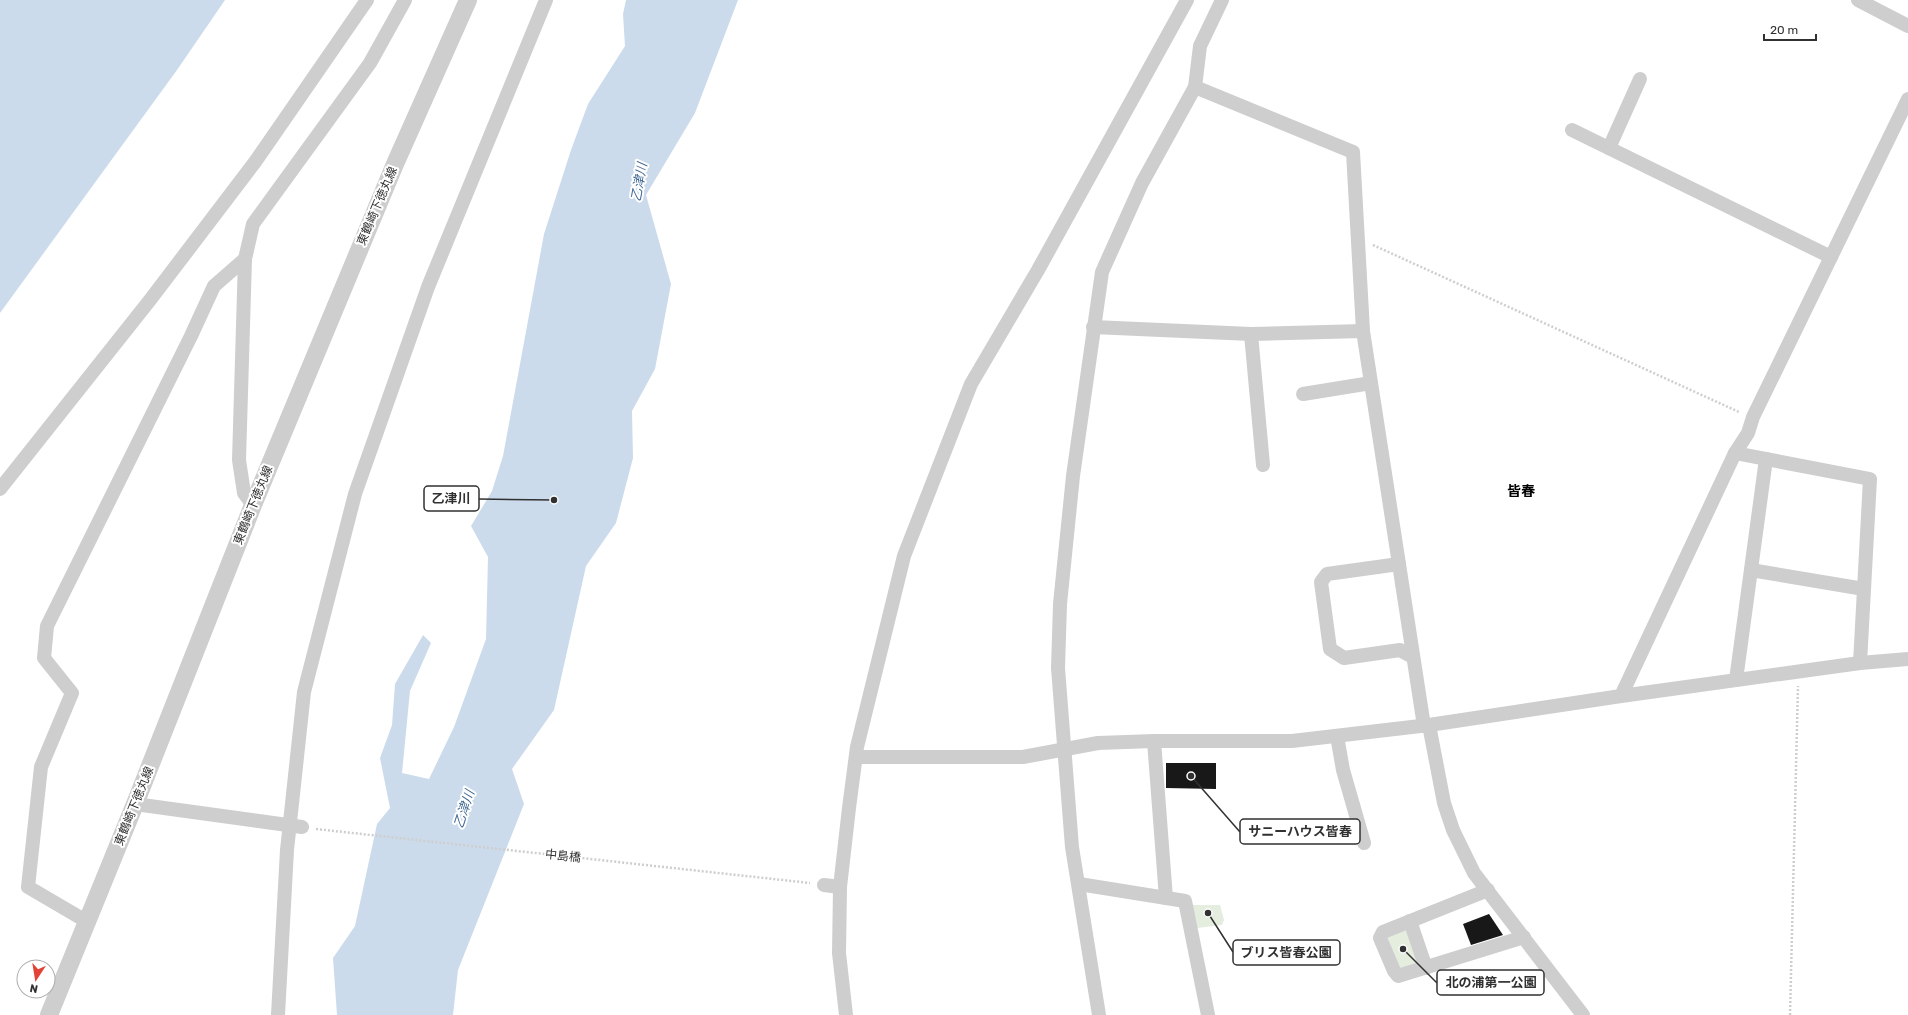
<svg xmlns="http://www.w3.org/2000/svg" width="1908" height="1015" viewBox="0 0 1908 1015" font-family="Rubik,'Noto Sans JP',sans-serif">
<rect width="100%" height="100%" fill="#fff"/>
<g fill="#e5eddf">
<polygon points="1192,905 1220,905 1224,920 1222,925 1197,928"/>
<polygon points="1404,930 1409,933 1418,960 1416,966 1404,969 1398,967 1387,936"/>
</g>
<g fill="#ccdbec">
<polygon points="0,0 225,0 177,70 0,313"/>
<polygon points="626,0 738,0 695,113 646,195 671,284 655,369 632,411 633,458 616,523 586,566 554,710 512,769 524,804 458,970 453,1015 337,1015 333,958 355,926 377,824 390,808 380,758 392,725 395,684 423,635 431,643 410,691 402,773 429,779 454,727 486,639 488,557 471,526 492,491 503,456 544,234 571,150 588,104 625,46 623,14"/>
</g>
<g fill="#181818">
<polygon points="1166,763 1216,763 1216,789 1166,788"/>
<polygon points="1489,914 1503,935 1471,945 1463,924"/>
</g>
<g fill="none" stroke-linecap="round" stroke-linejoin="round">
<g stroke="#cecece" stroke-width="2.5" stroke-dasharray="2 2" stroke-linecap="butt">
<polyline points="1373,245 1739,412"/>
<polyline points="316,829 810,883"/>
<polyline points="1790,1015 1798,686"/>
</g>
<g stroke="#cecece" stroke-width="14">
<polyline points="1858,0 1908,26"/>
<polyline points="1195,87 1353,152 1363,331 1424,726"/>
<polyline points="1572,130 1831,257"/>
<polyline points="1609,148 1640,79"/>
<polyline points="1093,327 1251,334 1363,331"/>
<polyline points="1251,334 1263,465"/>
<polyline points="1303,394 1371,383"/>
<polyline points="1735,453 1870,479 1860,663"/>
<polyline points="0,489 150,300 255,162 367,0"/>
<polyline points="253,505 244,493 239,460 245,259 253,224 370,63 405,0"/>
<polyline points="1399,564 1327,574 1321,582 1330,649 1344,658 1400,650 1413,657"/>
<polyline points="1751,570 1864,589"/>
<polyline points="1736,680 1766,459"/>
<polyline points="1621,696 1735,453 1748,433 1753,417 1908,99"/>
<polyline points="1429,725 1444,803 1453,830 1474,873 1583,1015"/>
<polyline points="1337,736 1343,770 1364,843"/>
<polyline points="1154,741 1166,898"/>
<polyline points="856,757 1023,757 1098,743 1154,741 1292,741 1429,725 1621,696 1860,663 1908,659"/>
<polyline points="135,804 302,827"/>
<polyline points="1079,884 1185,901 1208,1015"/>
<polyline points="824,885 840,887"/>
<polyline points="1488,890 1383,932 1380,938 1394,971 1398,976 1524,937"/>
<polyline points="86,921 28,887 41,767 72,693 44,658 47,626 191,336 214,286 245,259"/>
<polyline points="1410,921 1426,968"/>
<polyline points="278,1015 287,850 304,692 355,494 428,287 546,0"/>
<polyline points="846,1015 839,953 840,887 849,808 857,747 904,556 971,384 1038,270 1187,0"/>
<polyline points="1099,1015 1072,847 1058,668 1060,604 1073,476 1102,272 1142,183 1195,87 1200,46 1222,0"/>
</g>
<polyline stroke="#cecece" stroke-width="18" points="49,1015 135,804 253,505 395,164 468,0"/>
</g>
<g text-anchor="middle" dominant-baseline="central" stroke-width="4" stroke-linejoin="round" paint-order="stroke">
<g font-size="12" fill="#313131" stroke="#fff">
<text transform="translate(377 206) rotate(-67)">東鶴崎下徳丸線</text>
<text transform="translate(253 505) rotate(-68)">東鶴崎下徳丸線</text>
<text transform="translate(134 806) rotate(-68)">東鶴崎下徳丸線</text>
<text transform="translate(563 856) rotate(6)">中島橋</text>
</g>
<g font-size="13" font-style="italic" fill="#3f6693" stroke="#fff">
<text transform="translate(639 182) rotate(-80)">乙津川</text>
<text transform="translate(464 809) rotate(-72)">乙津川</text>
</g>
<g font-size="14" font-weight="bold" fill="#000" stroke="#fff">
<text x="1521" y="491">皆春</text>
</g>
</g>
<path fill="none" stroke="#313131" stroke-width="1.5" d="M554 500L479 499M1191 776L1240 832M1208 913L1233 952M1403 949L1437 983"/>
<g fill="#313131" stroke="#fff" stroke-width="1.5">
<circle cx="554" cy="500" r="4"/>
<circle cx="1191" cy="776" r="4"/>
<circle cx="1208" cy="913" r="4"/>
<circle cx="1403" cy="949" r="4"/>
</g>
<g fill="#fff" stroke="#313131" stroke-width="1.5">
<rect x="424" y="486" width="55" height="25" rx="4"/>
<rect x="1240" y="819" width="120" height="25" rx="4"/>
<rect x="1233" y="940" width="107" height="25" rx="4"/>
<rect x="1437" y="970" width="107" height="25" rx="4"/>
</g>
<g font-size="13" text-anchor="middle" font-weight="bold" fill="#313131">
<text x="451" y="503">乙津川</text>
<text x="1300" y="836">サニーハウス皆春</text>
<text x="1286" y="957">ブリス皆春公園</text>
<text x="1491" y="987">北の浦第一公園</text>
</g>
<g transform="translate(36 979) rotate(192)"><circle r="19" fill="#ffffff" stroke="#adadad"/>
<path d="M0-3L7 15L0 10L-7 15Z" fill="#e34237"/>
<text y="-6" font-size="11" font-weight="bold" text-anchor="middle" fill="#313131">N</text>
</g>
<path d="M1764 34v6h52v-6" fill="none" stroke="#313131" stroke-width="2"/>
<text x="1770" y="34" font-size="12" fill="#313131" stroke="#ffffff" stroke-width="3" paint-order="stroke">20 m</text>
</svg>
